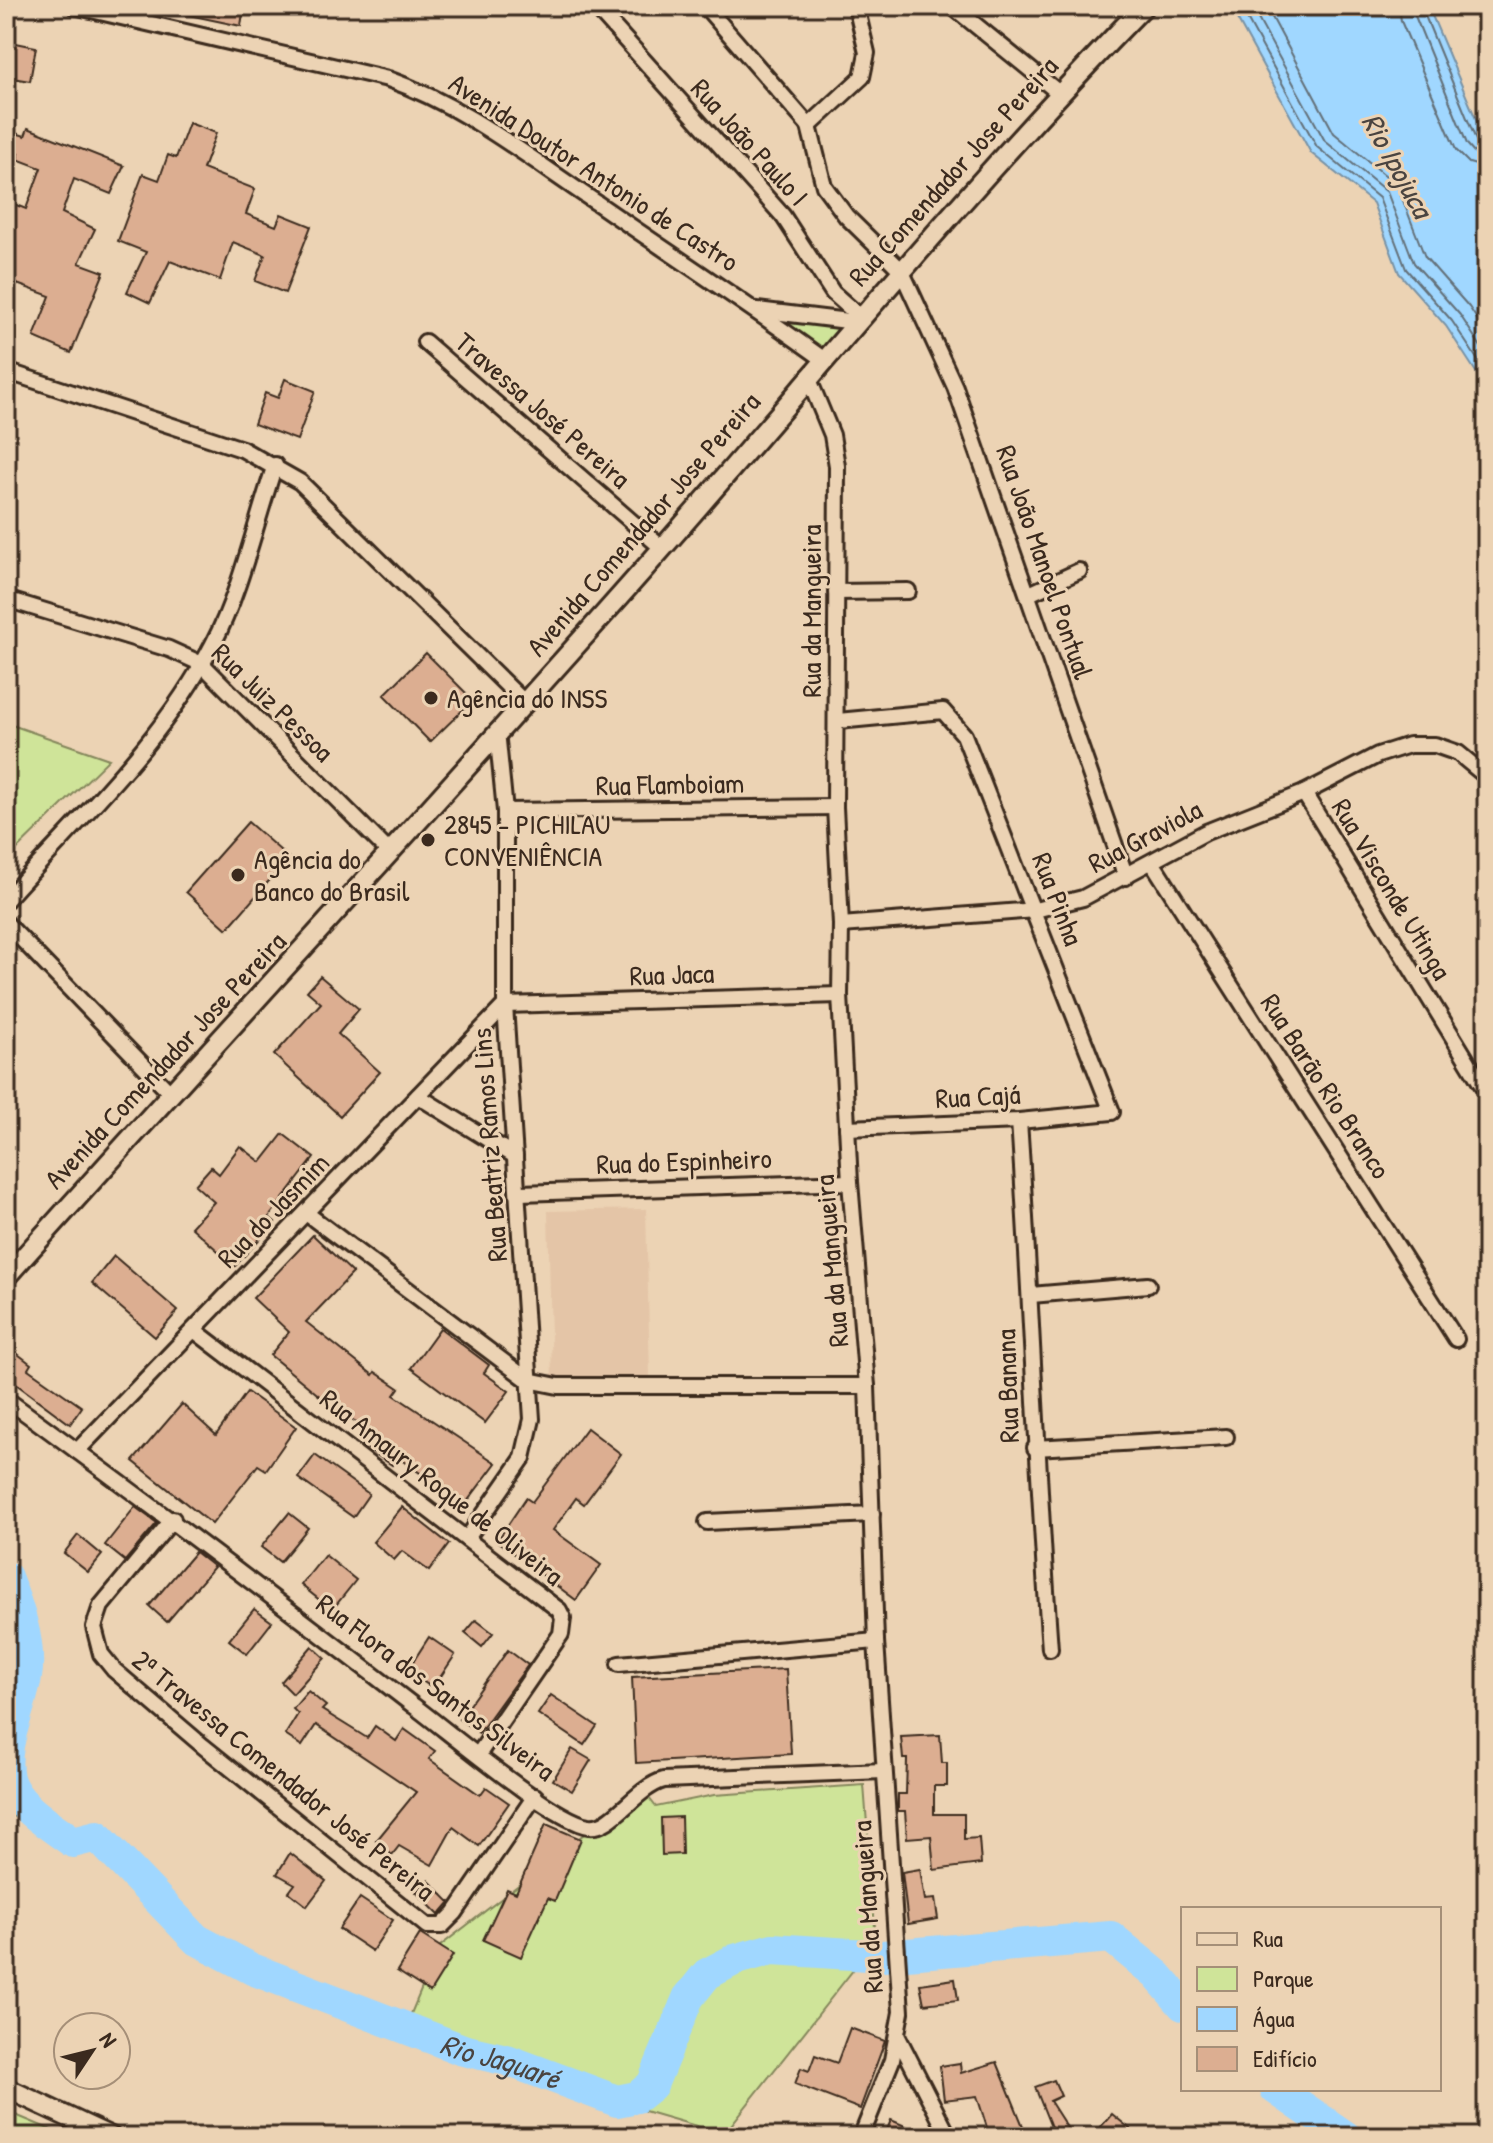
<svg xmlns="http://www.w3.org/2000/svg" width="1493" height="2143" viewBox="0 0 1493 2143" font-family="'Patrick Hand',sans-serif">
<rect width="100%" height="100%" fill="#ecd3b4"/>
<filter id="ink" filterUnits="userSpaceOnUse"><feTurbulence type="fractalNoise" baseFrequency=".0125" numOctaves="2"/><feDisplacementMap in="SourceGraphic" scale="16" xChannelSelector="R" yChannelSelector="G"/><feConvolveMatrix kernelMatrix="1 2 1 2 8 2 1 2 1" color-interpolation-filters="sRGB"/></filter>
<g filter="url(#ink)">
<polygon fill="#e4c5a7" points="646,1209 650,1378 552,1380 548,1211"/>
<g fill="#cfe499" stroke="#85875c" stroke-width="2">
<polygon points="774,317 845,326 813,363"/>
<polygon points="6,723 109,759 6,860"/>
<polygon points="6,1577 21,1616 27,1668 8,1749 8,1778 27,1806 6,1822"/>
<polygon points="864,1785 876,1941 724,2134 400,2040 439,1947 642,1789 656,1807 714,1795"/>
<polygon points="6,2111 68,2137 6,2137"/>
</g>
<polygon fill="#a0d7ff" stroke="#7892a5" stroke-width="2" points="1230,6 1428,6 1487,145 1487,389 1446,326 1399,273 1373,203 1311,153"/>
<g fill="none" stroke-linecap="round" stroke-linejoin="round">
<g stroke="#636f78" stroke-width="2">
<polyline points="1240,6 1317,147 1379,198 1406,269 1452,321 1487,374"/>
<polyline points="1251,6 1325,141 1387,192 1414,263 1460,315 1487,356"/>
<polyline points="1266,6 1334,133 1397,185 1425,257 1469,307 1487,334"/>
<polyline points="1399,6 1401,21 1456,150 1469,163 1487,168"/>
<polyline points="1411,6 1467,144 1475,153 1487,156"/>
<polyline points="1421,6 1476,140 1487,145"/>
</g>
<g stroke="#a0d7ff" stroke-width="32">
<path id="s1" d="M6 1577C17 1606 29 1636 27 1668 25 1703 0 1742 8 1778 15 1806 52 1826 73 1842L97 1836 196 1939 252 1969 463 2050 507 2060 617 2101 637 2097 652 2085 688 1998 707 1974 734 1960 772 1949 883 1956 1111 1937 1157 1975 1183 2005"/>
<polyline points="1276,2089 1346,2137"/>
</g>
</g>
<g fill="#dcae91" stroke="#3b2a1e" stroke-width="2">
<polygon points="185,6 244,6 241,26 184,14"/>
<polygon points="6,41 36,47 30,81 6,77"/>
<polygon points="189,123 216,133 203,169 255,189 246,214 276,226 281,214 311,226 285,293 255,281 265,255 233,242 220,280 170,261 150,303 127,292 146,252 118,241 143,174 159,180 168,155 176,158"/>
<polygon points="28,128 124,166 111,194 74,179 62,213 95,229 79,263 104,272 71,353 34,337 50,296 6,280 6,201 26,209 41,168 17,159 19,154 6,149 6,130 25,136"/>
<polygon points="285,379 315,391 297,440 254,424 265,393 278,398"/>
<polygon points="426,653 473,700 430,742 384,695"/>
<polygon points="248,822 289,858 227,929 186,892"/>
<polygon points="320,976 359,1009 338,1034 380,1072 340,1116 274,1055 321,1003 307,991"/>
<polygon points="283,1134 314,1158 269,1217 275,1222 235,1266 191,1227 214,1202 195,1185 211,1167 219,1174 240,1146 261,1162"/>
<polygon points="313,1235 353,1273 306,1322 373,1375 375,1372 399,1388 394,1395 496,1463 466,1503 425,1472 423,1475 397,1457 392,1465 362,1445 372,1431 339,1412 270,1355 289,1332 253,1298"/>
<polygon points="114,1256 178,1311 155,1337 92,1283"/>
<polygon points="440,1328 489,1365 484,1373 509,1391 485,1423 411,1368"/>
<polygon points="6,1345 31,1364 28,1369 82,1407 70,1424 16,1384 11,1391 6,1389"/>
<polygon points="247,1392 296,1427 266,1470 258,1465 212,1524 133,1461 182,1404 216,1435"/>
<polygon points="587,1428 621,1454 584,1504 576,1498 553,1530 601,1565 576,1600 497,1541 526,1498 532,1502"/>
<polygon points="315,1455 369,1494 353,1517 298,1478"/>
<polygon points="135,1507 157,1523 125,1561 105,1545"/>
<polygon points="402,1507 449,1544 429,1571 402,1551 394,1560 373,1542"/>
<polygon points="289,1513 308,1528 280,1562 261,1547"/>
<polygon points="78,1535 102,1555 88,1572 64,1553"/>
<polygon points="195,1552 214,1567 167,1622 149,1606"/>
<polygon points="325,1555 356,1580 332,1610 301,1585"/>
<polygon points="254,1609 272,1622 247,1654 229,1640"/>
<polygon points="476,1620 493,1633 482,1647 465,1633"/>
<polygon points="429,1637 455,1655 433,1688 407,1671"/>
<polygon points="312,1646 325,1658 293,1694 281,1682"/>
<polygon points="508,1650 528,1665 479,1733 459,1719"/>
<polygon points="786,1669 791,1754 636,1763 632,1677"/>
<polygon points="308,1691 326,1706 322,1710 367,1738 375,1726 396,1741 404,1729 435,1751 429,1759 480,1795 486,1787 509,1803 479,1846 453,1827 432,1865 399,1846 392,1855 376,1841 416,1792 316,1725 302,1746 285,1735 298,1714 293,1709"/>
<polygon points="551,1695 597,1726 584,1745 538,1714"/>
<polygon points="940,1735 942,1763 947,1763 947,1786 934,1786 934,1814 964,1814 964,1839 979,1838 981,1864 934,1870 931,1836 907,1838 905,1811 898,1811 898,1794 906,1794 907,1759 903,1759 901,1737"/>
<polygon points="572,1749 591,1760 572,1791 553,1780"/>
<polygon points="681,1817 682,1854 662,1855 661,1818"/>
<polygon points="546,1824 581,1839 555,1901 548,1898 521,1957 483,1940 507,1889 516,1893"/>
<polygon points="290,1853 326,1881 307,1906 289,1892 295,1884 277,1874"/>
<polygon points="920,1869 925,1900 935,1899 938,1919 908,1924 902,1872"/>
<polygon points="428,1880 450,1902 439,1915 416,1892"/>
<polygon points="360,1898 393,1920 372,1951 339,1929"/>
<polygon points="420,1934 453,1955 430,1992 397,1971"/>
<polygon points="955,1979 958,2000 924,2004 920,1984"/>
<polygon points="850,2028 885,2041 860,2109 795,2084 801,2068 809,2071 815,2055 837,2063"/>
<polygon points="997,2062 1025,2131 1013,2137 990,2137 977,2096 944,2100 940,2066 960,2063 961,2073"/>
<polygon points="1054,2080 1061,2096 1050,2101 1073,2137 1055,2137 1035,2087"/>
<polygon points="1112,2114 1140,2137 1092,2137"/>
<polygon points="891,2120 931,2137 884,2137"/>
</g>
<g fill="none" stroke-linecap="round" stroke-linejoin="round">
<defs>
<g id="minor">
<path d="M74 6 388 79C465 106 529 158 597 203 672 255 749 305 823 359"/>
<polyline points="595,6 783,216 833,293 860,317"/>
<polyline points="705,6 809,126"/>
<polyline points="952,6 1059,93"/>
<polyline points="809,126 824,186 846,216 901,270 955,387 1126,877"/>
<polyline points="809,126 862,77 867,53 856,6"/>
<polyline points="757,310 856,322"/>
<polyline points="425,342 662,548"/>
<polyline points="6,371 242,449 300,482 524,702"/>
<polyline points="808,377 832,435 837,466 835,807 841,925 840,995 850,1182 867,1386 876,1641 901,2012 892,2060 861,2137"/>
<polyline points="836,592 908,591"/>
<polyline points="1029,594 1079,571"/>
<polyline points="6,599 169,649 202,664 390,853"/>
<polyline points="838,721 943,711 964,735 1112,1112 1019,1121 847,1128"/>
<polyline points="1304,793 1487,1093"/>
<polyline points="505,811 835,807"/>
<polyline points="1152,862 1456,1339"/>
<path d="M6 900C79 818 162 743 213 644 240 593 256 521 275 465"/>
<polyline points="6,923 170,1093"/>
<polyline points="841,925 1035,910 1083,898 1206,832 1304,793 1378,755 1409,745 1435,745 1458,753 1487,777"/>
<polyline points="418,1096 515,1156"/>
<path d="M1019 1121C1031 1297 1037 1473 1050 1649"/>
<polyline points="520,1193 850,1182"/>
<polyline points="306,1213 528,1380 558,1386 867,1386"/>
<polyline points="1031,1295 1148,1285"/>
<polyline points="194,1330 559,1610 563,1618 561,1634 478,1755"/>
<path d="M6 1399C144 1499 279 1602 414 1706 448 1731 553 1821 589 1826 612 1830 635 1788 664 1780L883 1771"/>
<polyline points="1035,1448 1226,1437"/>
<polyline points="77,1451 505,1005 840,995"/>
<polyline points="173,1519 101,1606 94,1627 101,1654 114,1670 203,1746 427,1926 442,1926 455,1913 535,1796"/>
<polyline points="707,1522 872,1514"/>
<polyline points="468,1537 523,1458 532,1419 505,1005 505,811 497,731"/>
<polyline points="619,1664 876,1641"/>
<polyline points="898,2037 949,2137"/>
</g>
<g id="tertiary">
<polyline points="1484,6 1487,12"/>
<path d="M6 1277C223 1034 445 795 660 551 821 368 974 180 1144 6"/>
<polyline points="6,2088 111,2137"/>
</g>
</defs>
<use href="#minor" stroke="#3b2a1e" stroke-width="20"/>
<use href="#tertiary" stroke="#3b2a1e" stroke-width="24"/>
<use href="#minor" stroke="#ecd3b4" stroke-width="14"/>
<use href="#tertiary" stroke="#ecd3b4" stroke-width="18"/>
</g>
</g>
<g fill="#3b2a1e" stroke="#ecd3b4" stroke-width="3">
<circle cx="431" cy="698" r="8"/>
<circle cx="428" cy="840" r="8"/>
<circle cx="238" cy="875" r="8"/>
</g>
<g text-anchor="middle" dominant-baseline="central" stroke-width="6" stroke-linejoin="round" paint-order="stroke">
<g font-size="28" fill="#3b2a1e" stroke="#ecd3b4">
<text transform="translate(750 142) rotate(48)">Rua João Paulo I</text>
<text transform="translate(953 171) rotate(-48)">Rua Comendador Jose Pereira</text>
<text transform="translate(594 172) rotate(33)">Avenida Doutor Antonio de Castro</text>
<text transform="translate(543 410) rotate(41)">Travessa José Pereira</text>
<text transform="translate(643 524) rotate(-49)">Avenida Comendador Jose Pereira</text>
<text transform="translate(1045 562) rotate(71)">Rua João Manoel Pontual</text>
<text transform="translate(811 611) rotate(-90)">Rua da Mangueira</text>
<text transform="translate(273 702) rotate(44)">Rua Juiz Pessoa</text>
<text transform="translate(670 784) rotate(-1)">Rua Flamboiam</text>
<text transform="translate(1145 836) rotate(-28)">Rua Graviola</text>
<text transform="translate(1392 889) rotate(59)">Rua Visconde Utinga</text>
<text transform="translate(1058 899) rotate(69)">Rua Pinha</text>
<text transform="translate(672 974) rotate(-2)">Rua Jaca</text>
<text transform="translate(165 1060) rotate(-47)">Avenida Comendador Jose Pereira</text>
<text transform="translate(1326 1086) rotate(57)">Rua Barão Rio Branco</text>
<text transform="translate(978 1096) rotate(-3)">Rua Cajá</text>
<text transform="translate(489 1145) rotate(-94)">Rua Beatriz Ramos Lins</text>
<text transform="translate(684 1161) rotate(-2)">Rua do Espinheiro</text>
<text transform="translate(273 1210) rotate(-46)">Rua do Jasmim</text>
<text transform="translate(831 1261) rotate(-95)">Rua da Mangueira</text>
<text transform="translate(1007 1386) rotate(-92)">Rua Banana</text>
<text transform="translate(442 1487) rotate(38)">Rua Amaury Roque de Oliveira</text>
<text transform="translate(436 1687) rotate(37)">Rua Flora dos Santos Silveira</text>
<text transform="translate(284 1775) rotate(39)">2ª Travessa Comendador José Pereira</text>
<text transform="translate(867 1907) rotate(-94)">Rua da Mangueira</text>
</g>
<g font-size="28" fill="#3b2a1e" stroke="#ecd3b4" text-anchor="start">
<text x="447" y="698">Agência do INSS</text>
<text x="444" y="824">2845 - PICHILAU<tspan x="444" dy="32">CONVENIÊNCIA</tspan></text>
<text x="254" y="859">Agência do<tspan x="254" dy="32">Banco do Brasil</tspan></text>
</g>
<g font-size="30" font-style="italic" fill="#4a4440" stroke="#ecd3b4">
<text transform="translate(1398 165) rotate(61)">Rio Ipojuca</text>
<text stroke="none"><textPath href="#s1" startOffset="796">Rio Jaguaré</textPath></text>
</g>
</g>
<rect width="1493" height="2143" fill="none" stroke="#ecd3b4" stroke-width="32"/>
<rect x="16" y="16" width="1461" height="2111" fill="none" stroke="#3b2a1e" stroke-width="3" filter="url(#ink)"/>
<rect x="1181" y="1907" width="260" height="184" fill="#ecd3b4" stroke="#a58f78" stroke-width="2"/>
<rect x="1197" y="1933" width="40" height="12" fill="#ecd3b4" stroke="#a58f78" stroke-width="2"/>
<text x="1253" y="1947" font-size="24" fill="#3b2a1e">Rua</text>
<rect x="1197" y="1967" width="40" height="24" fill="#cfe499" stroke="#a58f78" stroke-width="2"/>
<text x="1253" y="1987" font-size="24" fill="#3b2a1e">Parque</text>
<rect x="1197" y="2007" width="40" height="24" fill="#a0d7ff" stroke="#a58f78" stroke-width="2"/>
<text x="1253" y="2027" font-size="24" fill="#3b2a1e">Água</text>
<rect x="1197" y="2047" width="40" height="24" fill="#dcae91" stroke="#a58f78" stroke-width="2"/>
<text x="1253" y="2067" font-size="24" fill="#3b2a1e">Edifício</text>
<g transform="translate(92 2051) rotate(55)"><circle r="38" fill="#ecd3b4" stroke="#a58f78" stroke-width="2"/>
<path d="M0-6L14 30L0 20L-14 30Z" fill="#3b2a1e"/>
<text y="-12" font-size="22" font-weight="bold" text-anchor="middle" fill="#3b2a1e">N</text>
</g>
</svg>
